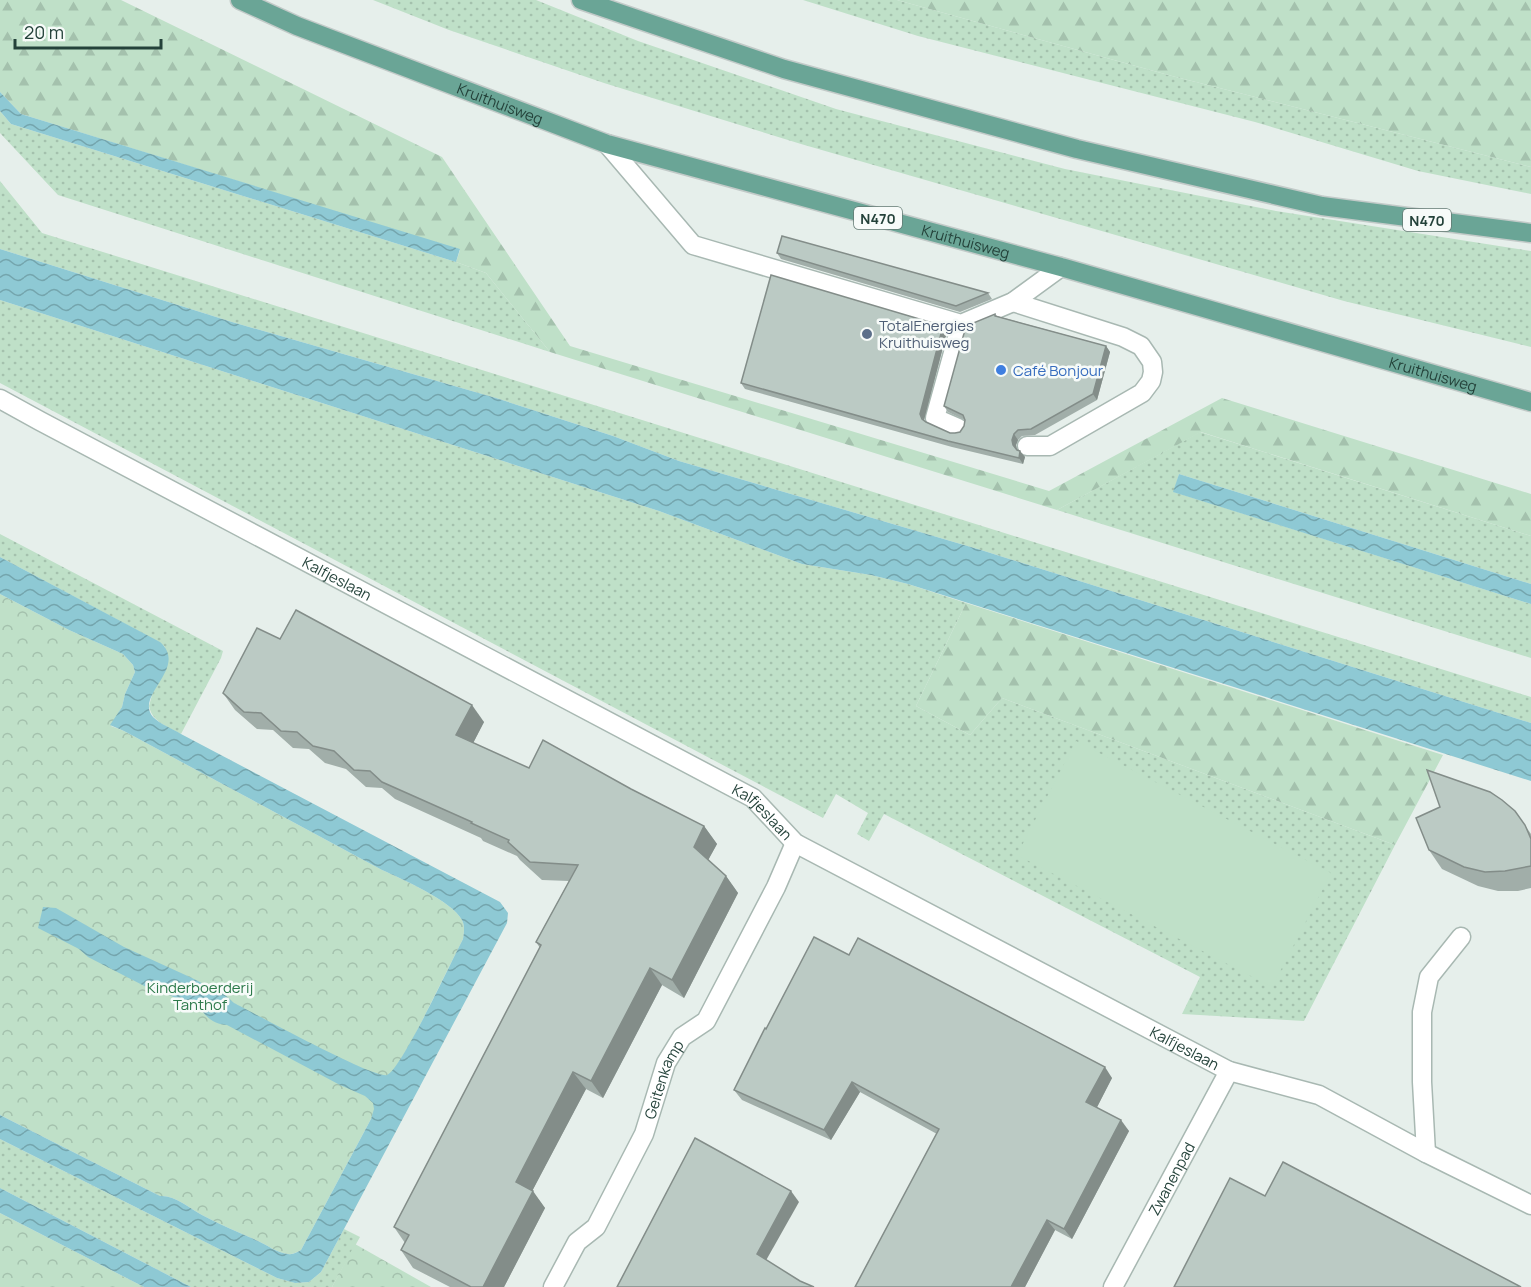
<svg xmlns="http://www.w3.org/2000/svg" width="1531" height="1287" viewBox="0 0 1531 1287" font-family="Manrope,sans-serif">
<defs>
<pattern id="grass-dots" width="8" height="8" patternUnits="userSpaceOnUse" patternTransform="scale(1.5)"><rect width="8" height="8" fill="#bfe0c8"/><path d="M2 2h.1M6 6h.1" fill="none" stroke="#a4c1ad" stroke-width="1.8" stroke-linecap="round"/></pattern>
<pattern id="forest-firs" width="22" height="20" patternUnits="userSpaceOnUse" patternTransform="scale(1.5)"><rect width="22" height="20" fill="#bfe0c8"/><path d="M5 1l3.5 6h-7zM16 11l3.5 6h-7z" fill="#a4c1ad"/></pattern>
<pattern id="park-crowns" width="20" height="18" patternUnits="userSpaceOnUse" patternTransform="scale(1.5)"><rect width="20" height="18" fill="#bfe0c8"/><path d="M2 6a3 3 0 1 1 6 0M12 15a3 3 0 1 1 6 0" fill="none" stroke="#a4c1ad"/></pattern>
<pattern id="water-waves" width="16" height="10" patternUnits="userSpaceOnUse" patternTransform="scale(1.5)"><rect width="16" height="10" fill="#8ec9d4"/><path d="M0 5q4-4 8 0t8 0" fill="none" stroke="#74a5ad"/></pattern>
</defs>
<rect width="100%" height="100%" fill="#e6efeb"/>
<g fill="url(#grass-dots)">
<polygon points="373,0 536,0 638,41 836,109 1065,169 1276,211 1531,251 1531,347 1344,301 801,144 604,83 449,30"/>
<polygon points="803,0 897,0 1172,76 1531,167 1531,194 1418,171 1255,122 918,36"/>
<polygon points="0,111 11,124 456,262 486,273 550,352 58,195 0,133"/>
<polygon points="0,181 42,233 1531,697 1531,723 981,550 679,461 613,436 496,398 232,322 0,249"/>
<polygon points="0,300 659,511 802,564 871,575 908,584 966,603 916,706 970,735 1002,698 1395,845 1304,1021 1182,1014 1200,977 884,814 869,841 857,834 868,813 836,794 823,818 0,383"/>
<polygon points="1200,432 1531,536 1531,584 1179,474 1174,492 1531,604 1531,658 1057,510"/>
<path d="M0 534 223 651 221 658 181 734C168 727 152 722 149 706L165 647 159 642 0 557Z"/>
<polygon points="0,1139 277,1278 295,1283 309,1282 321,1272 344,1229 360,1237 332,1287 191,1287 0,1188"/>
</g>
<g fill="url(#forest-firs)">
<polygon points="0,0 121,0 442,157 570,346 1049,491 1222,398 1531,494 1531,536 1201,432 1057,510 550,352 486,273 456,262 460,250 21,114 0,92"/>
<polygon points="897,0 1531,0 1531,167 1172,76"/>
<polygon points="966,603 1443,755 1395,845 1002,698 970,735 916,706"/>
</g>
<g fill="url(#park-crowns)">
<path d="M0 594 69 630 123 654 133 665 135 672 125 694 122 707 111 726 124 731 382 870C402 879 452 901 462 920 465 926 464 932 463 939L411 1043 394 1070 371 1119 301 1250C297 1252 292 1255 288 1254 277 1253 267 1245 258 1241 239 1232 220 1225 202 1215 189 1208 175 1195 160 1196L0 1115Z"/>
<polygon points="0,1213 144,1287 0,1287"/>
<polygon points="355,1244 431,1287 332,1287"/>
</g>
<polygon fill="#bfe0c8" points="1076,741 1331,873 1272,987 1017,855"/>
<g fill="url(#water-waves)">
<polygon points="0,92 21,114 460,249 456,262 11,124 0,111"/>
<polygon points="0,249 232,322 496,398 613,436 679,461 981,550 1531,723 1531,781 908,584 871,575 802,564 659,511 0,300"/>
<polygon points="1179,474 1531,584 1531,604 1173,492"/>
<path d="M0 557 160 642C189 668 134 695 153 717 160 724 173 729 181 734L500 902 508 913 507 923 344 1229 321 1272 309 1282 295 1283 277 1278 0 1139V1115L160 1196C175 1195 189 1208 202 1215 220 1225 239 1232 258 1241 267 1245 277 1253 288 1254 293 1255 297 1252 301 1250L371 1119 374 1109 373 1103 365 1096 340 1085 227 1025C217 1025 208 1019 202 1011L163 992 158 993 88 957 79 949 38 928 43 907 56 908 124 947 192 978 225 995 234 1003C254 1013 374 1079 387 1075 401 1070 453 958 463 939 464 932 465 926 462 920 452 901 402 879 382 870L124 731 110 725 122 707 125 694 135 672 133 665 123 654 69 630 0 594Z"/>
<polygon points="0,1188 191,1287 144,1287 0,1213"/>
</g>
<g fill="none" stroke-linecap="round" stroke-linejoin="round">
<defs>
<g id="minor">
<polyline points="607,144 693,245 961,324 1013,302 1061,267"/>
<polyline points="1013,302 1123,337 1141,346 1152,362 1153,372 1151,381 1142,393 1050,446 1027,446"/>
<path id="s1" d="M0 399 40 421 753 798 795 843 1229 1071 1319 1095 1426 1153 1531 1205"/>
<polyline points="958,428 935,418 961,324"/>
<polyline points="1426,1153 1422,1082 1422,1012 1429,977 1461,937"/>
<path id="s2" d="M553 1287 577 1242 596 1227 644 1134 666 1063 682 1037 706 1021 776 887 795 843"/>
<path id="s3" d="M1113 1287 1229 1071"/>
</g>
<g id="major">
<path id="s4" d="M240 0 297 26 607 144 1061 267 1531 402"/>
<polyline points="581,0 784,69 1077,149 1322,206 1531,233"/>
</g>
</defs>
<use href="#minor" stroke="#a8b8b2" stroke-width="21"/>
<use href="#major" stroke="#c2cac8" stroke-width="21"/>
<use href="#minor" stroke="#fff" stroke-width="18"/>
<use href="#major" stroke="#6aa596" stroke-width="18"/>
</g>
<g fill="#a1aea9">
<polygon points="777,253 988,293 992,299 960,312 781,259"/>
<polygon points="995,314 997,316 1106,346 1110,352 1097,400 1035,435 1022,436 1018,440 1016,445 1017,449 1025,457 1023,464 952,447 745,389 741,383 943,326 947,332 924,420 926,422 950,433 955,433 960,432 964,426 965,420 948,412 944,406"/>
<polygon points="280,639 484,722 473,743 529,768 631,789 704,826 717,844 708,860 726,876 738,893 684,998 662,985 603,1098 586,1089 532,1191 545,1208 504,1287 450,1287 413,1268 401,1250 405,1243 394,1227 540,948 536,942 569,881 542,880 520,860 517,856 483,841 481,838 395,799 382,788 366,787 346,769 325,763 309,749 293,748 273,730 257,729 235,710 223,693"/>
<polygon points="1515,811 1531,834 1531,888 1518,891 1498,891 1478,886 1442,869 1429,850"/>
<polygon points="849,955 1112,1078 1097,1107 1129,1131 1072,1239 1055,1230 1025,1287 855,1287 937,1134 860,1092 831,1140 742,1100 734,1090 766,1029"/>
</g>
<g fill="#838d89">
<polygon points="943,326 947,332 924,420 926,425 920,414"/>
<polygon points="1106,346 1110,352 1097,400 1093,394"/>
<polygon points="1014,434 1018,440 1016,445 1017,451 1013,445 1012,440"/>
<polygon points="1020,451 1025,457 1023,464 1019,458"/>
<polygon points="472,705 484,722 468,753 456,735"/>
<polygon points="704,826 717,844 706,864 694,847"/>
<polygon points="726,876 738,893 684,998 672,980"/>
<polygon points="650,968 662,985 603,1098 591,1081"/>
<polygon points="1105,1067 1112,1078 1094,1113 1086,1102"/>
<polygon points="573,1072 586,1089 528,1199 516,1182"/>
<polygon points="852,1082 860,1092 831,1140 824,1130"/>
<polygon points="1121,1120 1129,1131 1072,1239 1064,1229"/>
<polygon points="533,1191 545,1208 504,1287 483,1287"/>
<polygon points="791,1191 799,1202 764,1264 757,1254"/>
<polygon points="1047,1220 1055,1230 1025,1287 1011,1287"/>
</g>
<g fill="#bbcac4" stroke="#838d89" stroke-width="1.5">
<polygon points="782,236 988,293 956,306 777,253"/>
<polygon points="771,275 943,326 920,414 922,419 926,422 950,433 955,433 960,432 964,426 965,420 963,415 944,406 966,326 995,314 995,316 1106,346 1093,394 1031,429 1018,430 1014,434 1012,440 1013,445 1017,450 1020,451 1019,458 948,441 741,383"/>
<polygon points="296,610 472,705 456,735 529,768 543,740 631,789 704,826 694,847 726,876 672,980 650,968 591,1081 573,1072 516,1182 533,1191 483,1287 471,1287 401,1250 409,1235 394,1227 541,945 536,942 578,865 530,862 508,842 509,840 471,823 472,822 382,782 370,771 354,770 334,751 313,746 297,732 281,731 261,713 244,712 223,693 257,628 280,639"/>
<polygon points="1427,770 1490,792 1502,800 1515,811 1525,825 1531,839 1531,866 1505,871 1485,872 1464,867 1429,850 1416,818 1440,807"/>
<polygon points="814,937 849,955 858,938 1105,1067 1086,1102 1121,1120 1064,1229 1047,1220 1011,1287 855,1287 939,1129 852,1082 824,1130 734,1090 765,1028 766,1029"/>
<polygon points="695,1138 791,1191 757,1254 800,1281 814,1287 617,1287"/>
<polygon points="1283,1162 1521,1287 1174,1287 1230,1178 1265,1196"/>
</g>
<circle fill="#5c6f8a" stroke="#f7fbf9" stroke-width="2" cx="867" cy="334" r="6"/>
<circle fill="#3f7fe0" stroke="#f7fbf9" stroke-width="2" cx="1001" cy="370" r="6"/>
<g text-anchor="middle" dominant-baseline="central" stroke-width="5" stroke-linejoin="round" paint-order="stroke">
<g fill="#f7fbf9" stroke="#637a73" stroke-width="1.5">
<rect x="854" y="207" width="48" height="22" rx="4.5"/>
<rect x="1403" y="209" width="48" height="22" rx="4.5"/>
</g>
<g font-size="14" font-weight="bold" fill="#24423a">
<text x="878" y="218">N470</text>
<text x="1427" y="220">N470</text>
</g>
<g font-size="15" fill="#24423a" stroke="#f7fbf9">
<text stroke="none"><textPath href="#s4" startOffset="280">Kruithuisweg</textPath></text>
<text stroke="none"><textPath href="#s4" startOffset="766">Kruithuisweg</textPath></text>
<text stroke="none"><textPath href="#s4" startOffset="1252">Kruithuisweg</textPath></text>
<text stroke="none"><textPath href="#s1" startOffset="382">Kalfjeslaan</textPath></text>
<text stroke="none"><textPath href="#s1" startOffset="868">Kalfjeslaan</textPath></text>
<text stroke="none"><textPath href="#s1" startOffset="1354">Kalfjeslaan</textPath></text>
<text stroke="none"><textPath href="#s2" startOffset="238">Geitenkamp</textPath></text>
<text stroke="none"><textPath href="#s3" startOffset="123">Zwanenpad</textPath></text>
</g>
<g font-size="15" fill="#4e5e75" stroke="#f7fbf9" text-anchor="start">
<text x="879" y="325">TotalEnergies<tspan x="879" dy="17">Kruithuisweg</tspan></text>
</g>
<g font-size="15" fill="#366cbe" stroke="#f7fbf9" text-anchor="start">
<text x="1013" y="370">Café Bonjour</text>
</g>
<g font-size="15" fill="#2d7a4b" stroke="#f7fbf9">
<text x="200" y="987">Kinderboerderij<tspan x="200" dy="17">Tanthof</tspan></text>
</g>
</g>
<path d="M15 39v9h146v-9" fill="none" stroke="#24423a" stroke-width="3"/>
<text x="24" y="39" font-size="18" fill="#24423a" stroke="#f7fbf9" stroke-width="4.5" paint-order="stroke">20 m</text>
</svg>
